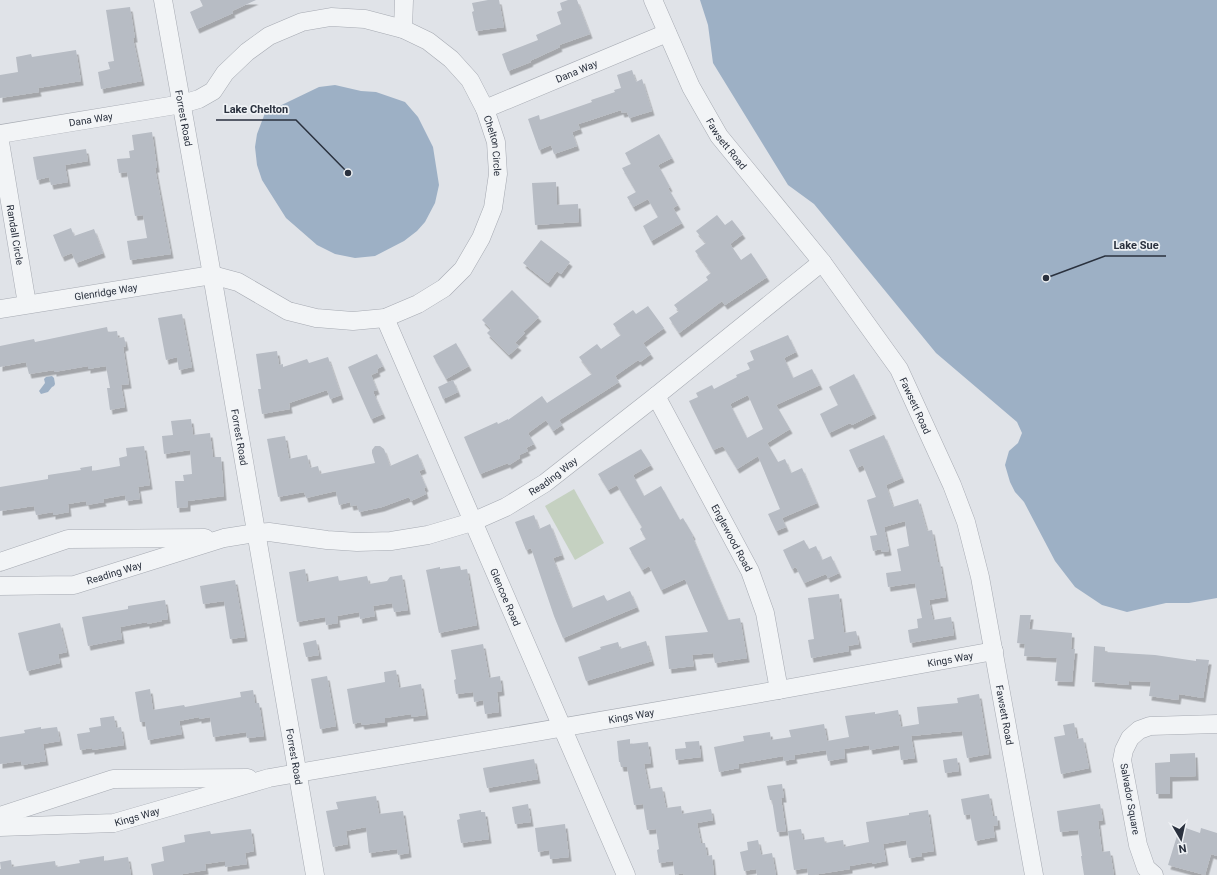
<svg xmlns="http://www.w3.org/2000/svg" width="1217" height="875" viewBox="0 0 1217 875" font-family="Roboto,sans-serif">
<defs>
<filter id="shadow"><feDropShadow dx="2.5" dy="4.5" stdDeviation="0" flood-color="#0004"/></filter>
</defs>
<rect width="100%" height="100%" fill="#e0e3e8"/>
<polygon fill="#c5d1c1" points="574,489 604,543 575,560 545,506"/>
<g fill="#9db0c5">
<polygon points="700,0 1217,0 1217,598 1189,603 1166,603 1127,612 1102,605 1075,587 1055,561 1024,502 1015,492 1010,482 1005,465 1009,451 1018,443 1022,433 1017,422 936,353 814,204 788,185 713,63 708,25"/>
<polygon points="335,85 361,91 376,92 405,102 418,117 433,147 439,185 435,203 425,222 417,231 404,241 375,256 355,258 335,254 317,245 286,218 262,180 257,165 255,147 257,134 265,113 319,87"/>
<polygon points="52,376 54,378 55,384 54,386 52,387 48,392 41,394 39,391 45,383 44,379 46,377"/>
</g>
<g fill="#b7bcc4" fill-rule="evenodd" filter="url(#shadow)">
<polygon points="200,0 256,0 232,11 233,13 197,29 190,12 203,6"/>
<polygon points="488,0 499,0 504,27 476,31 472,12 474,11 472,3"/>
<polygon points="568,0 577,0 590,34 559,45 560,47 530,61 531,62 508,71 502,54 538,40 536,35 561,24 557,12 562,10 560,3"/>
<polygon points="130,7 135,38 133,38 142,81 101,89 98,72 110,69 108,62 114,61 106,10"/>
<polygon points="76,50 81,81 38,88 39,92 0,98 0,75 18,72 16,57 31,54 32,57"/>
<polygon points="632,70 636,82 642,79 652,111 629,118 627,112 622,113 621,110 588,121 578,124 580,129 572,132 577,146 554,154 551,145 539,150 528,119 539,115 540,120 592,102 591,100 615,92 614,90 621,88 617,75"/>
<polygon points="152,132 157,168 155,168 171,254 130,260 127,241 147,238 143,215 135,216 127,172 119,173 117,159 130,158 129,151 134,150 132,135"/>
<polygon points="659,134 672,158 658,165 670,187 668,188 678,205 673,208 682,223 651,241 643,226 658,217 648,199 633,207 627,197 636,192 622,168 631,164 625,153"/>
<polygon points="86,149 88,161 65,165 68,182 51,185 49,177 37,180 33,157"/>
<polygon points="556,182 557,205 578,204 579,222 535,225 532,183"/>
<polygon points="717,215 725,225 732,220 743,234 730,244 741,260 751,253 767,277 725,305 722,301 679,333 669,318 679,311 674,305 708,280 706,277 711,273 695,251 706,243 696,231"/>
<polygon points="71,228 74,236 94,229 103,253 76,263 72,253 62,257 53,235"/>
<polygon points="541,240 570,262 561,274 557,271 548,283 523,263"/>
<polygon points="512,290 539,317 523,332 525,333 515,343 519,346 509,355 487,333 491,329 482,320"/>
<polygon points="648,306 664,328 643,343 651,354 640,362 638,360 615,376 619,382 559,420 562,425 553,431 546,420 528,433 534,444 526,448 528,451 519,455 520,458 509,465 508,463 480,474 464,437 497,422 498,424 508,419 508,420 542,396 547,403 592,374 579,357 597,344 601,349 621,335 613,324 633,310 636,314"/>
<polygon points="182,314 192,367 179,370 177,357 166,360 158,318"/>
<polygon points="107,327 108,332 117,331 118,338 124,337 126,346 123,347 129,384 121,385 125,407 110,410 107,388 110,388 106,366 88,369 88,366 54,372 54,370 29,374 26,362 0,367 0,346 34,339 35,342"/>
<path d="M788 335 796 352 784 358 793 378 812 369 820 385 776 405 790 429 767 443 778 462 785 459 791 473 802 468 817 503 782 518 786 527 776 531 768 514 780 509 758 456 737 469 723 446 713 450 689 401 698 397 696 393 712 385 714 389 737 377 736 375 750 369 747 363 754 360 750 351ZM748 395 763 429 747 438 730 404Z"/>
<polygon points="456,343 469,366 446,379 433,356"/>
<polygon points="277,351 279,365 283,364 283,367 307,359 309,363 328,357 341,395 330,399 327,390 289,403 290,409 262,414 258,389 261,389 256,354"/>
<polygon points="377,354 383,366 377,369 378,372 371,375 377,390 374,391 374,394 383,414 371,419 348,367"/>
<polygon points="854,374 874,414 852,425 850,423 829,433 820,414 838,405 829,387"/>
<polygon points="453,380 458,392 443,399 438,387"/>
<polygon points="191,419 193,435 210,433 213,457 221,457 224,496 188,501 188,507 177,508 175,481 184,481 183,475 192,474 190,450 164,454 162,436 173,435 171,421"/>
<polygon points="884,435 902,478 886,485 893,507 918,499 927,531 932,530 938,562 940,562 946,597 929,600 933,620 951,617 954,635 910,643 908,630 918,628 917,619 922,618 915,583 888,587 886,573 901,571 897,549 909,546 905,521 884,527 889,551 882,552 881,549 873,551 870,536 877,535 867,500 876,497 863,465 857,468 849,450"/>
<polygon points="285,436 289,459 307,455 310,468 318,466 320,474 375,463 372,453 372,450 375,446 380,446 384,449 390,466 418,454 424,469 419,471 426,487 424,488 426,494 411,501 409,497 382,507 359,512 357,505 351,506 350,502 339,505 336,491 306,498 304,492 278,497 267,439"/>
<polygon points="144,446 150,485 138,487 140,499 126,501 125,495 103,499 104,502 87,505 86,501 68,504 69,512 53,515 53,512 36,515 34,506 0,511 0,487 48,479 48,475 81,470 80,468 92,466 92,471 120,466 119,458 127,456 126,448"/>
<polygon points="641,449 651,465 633,475 644,496 661,486 680,520 683,518 693,535 692,536 728,620 740,618 747,658 715,663 713,653 692,655 694,666 669,669 665,636 708,632 685,579 661,590 649,566 642,570 629,548 646,539 640,529 642,527 617,485 608,490 598,474"/>
<polygon points="534,515 539,529 550,524 562,555 553,558 572,608 604,595 607,601 630,591 637,607 563,638 554,616 531,548 526,550 515,522"/>
<polygon points="804,540 809,549 816,546 822,560 831,556 839,573 828,578 826,574 804,583 796,567 792,569 783,550"/>
<polygon points="460,566 461,570 467,569 477,625 439,633 426,570 440,567 440,569"/>
<polygon points="305,569 307,582 338,576 339,581 367,576 369,584 387,581 390,577 402,575 408,610 394,612 392,603 373,606 375,616 360,619 359,612 337,616 338,623 326,625 325,617 297,622 289,572"/>
<polygon points="235,580 245,637 230,639 224,601 203,604 200,586"/>
<polygon points="839,594 844,633 856,631 859,644 848,646 849,651 811,658 808,640 814,639 808,598"/>
<polygon points="165,600 168,619 161,620 162,621 147,624 147,622 120,627 122,639 88,646 82,617 128,609 128,606"/>
<polygon points="1020,615 1031,615 1029,629 1072,633 1071,649 1075,649 1072,682 1055,681 1057,658 1024,656 1025,644 1017,643"/>
<polygon points="60,623 67,652 58,654 60,663 27,671 18,633"/>
<polygon points="316,640 319,655 306,657 303,643"/>
<polygon points="646,641 652,661 586,681 578,657 601,649 600,647 618,642 620,649"/>
<polygon points="483,644 489,678 500,676 502,691 497,692 499,712 485,714 483,700 474,702 473,692 456,694 454,680 456,679 451,650"/>
<polygon points="1094,646 1105,647 1105,652 1155,655 1196,661 1196,659 1209,660 1203,698 1179,694 1178,700 1149,696 1151,682 1129,681 1129,685 1092,682"/>
<polygon points="396,670 399,688 421,684 426,715 411,717 411,714 385,718 385,722 362,725 361,722 353,724 347,689 385,682 384,672"/>
<polygon points="327,676 336,726 320,729 311,679"/>
<polygon points="150,689 153,710 184,705 185,707 241,697 240,692 253,690 255,703 259,703 264,736 247,738 246,732 213,737 210,717 199,719 199,717 179,721 182,734 148,740 145,722 140,722 135,692"/>
<polygon points="979,694 989,754 967,758 962,731 911,736 915,758 901,760 899,745 870,750 869,745 844,749 845,758 828,761 826,750 794,755 795,759 784,761 783,756 738,764 739,768 719,772 714,747 744,741 743,736 770,732 771,740 791,737 789,730 824,724 827,741 849,737 845,716 875,712 875,714 898,710 901,727 919,724 917,707 958,703 957,698"/>
<polygon points="114,716 116,728 121,727 124,745 92,750 92,748 80,750 77,734 90,732 89,728 101,726 100,718"/>
<polygon points="1074,723 1077,739 1083,738 1089,768 1061,774 1054,737 1065,735 1063,725"/>
<polygon points="41,727 41,729 57,727 60,741 43,744 46,761 22,765 21,761 0,764 0,737 25,733 24,730"/>
<polygon points="630,739 630,744 648,742 651,763 644,764 649,789 662,787 666,808 681,806 682,814 711,809 713,820 697,823 701,843 705,843 707,856 712,855 714,875 684,875 683,873 675,875 673,861 659,863 657,850 659,849 656,829 647,830 643,804 634,805 627,767 621,767 620,762 619,762 617,741"/>
<polygon points="699,741 701,757 676,760 675,749 686,748 685,742"/>
<polygon points="1195,753 1196,776 1170,777 1170,794 1156,794 1155,763 1170,762 1170,754"/>
<polygon points="957,758 959,771 945,773 943,760"/>
<polygon points="534,759 538,779 487,788 483,768"/>
<polygon points="782,784 784,798 781,798 786,831 777,832 772,800 770,800 767,786"/>
<polygon points="989,794 993,816 997,816 998,825 993,826 995,837 975,841 970,814 964,815 961,799"/>
<polygon points="376,796 379,814 403,811 409,853 398,855 397,849 369,853 366,827 346,831 348,844 333,847 326,811 338,809 336,802"/>
<polygon points="528,804 531,822 515,824 512,807"/>
<polygon points="1100,804 1103,820 1098,821 1102,852 1110,851 1114,875 1084,875 1081,856 1082,856 1078,830 1060,832 1057,811"/>
<polygon points="481,810 481,812 485,812 489,839 461,843 457,820 460,819 459,814"/>
<polygon points="928,810 934,851 921,853 922,856 909,858 906,840 883,844 886,861 872,864 872,862 850,866 850,869 813,875 808,875 807,868 794,870 788,831 801,829 803,840 824,837 825,843 843,840 844,847 869,842 866,822 909,815 909,813"/>
<polygon points="565,824 569,857 550,859 549,850 538,852 535,828"/>
<polygon points="1180,826 1200,833 1201,828 1217,833 1217,856 1211,854 1205,875 1168,865"/>
<polygon points="251,829 254,851 245,853 247,864 225,867 225,861 205,864 206,870 183,874 183,875 153,875 151,864 164,861 162,847 185,842 184,835 210,831 211,834"/>
<polygon points="758,840 761,855 772,853 776,875 757,875 756,869 744,871 740,852 748,850 747,842"/>
<polygon points="104,856 104,861 128,857 131,875 0,875 0,869 1,869 0,862 11,860 12,867 55,861 56,867 80,863 79,860"/>
</g>
<g fill="none" stroke-linecap="round" stroke-linejoin="round">
<defs>
<g id="minor">
<path id="s1" d="M163 0 212 275 315 875"/>
<path id="s2" d="M653 0 691 87 719 136 822 262 899 369 952 485 966 522 980 577 1034 875"/>
<polyline points="403,29 404,0"/>
<path id="s3" d="M485 109 667 33"/>
<path id="s4" d="M0 134 182 104 199 99 213 91 225 73 247 52 269 36 302 22 331 17 365 19 403 29 428 41 451 59 470 80 485 109 496 142 498 174 493 208 481 238 463 269 444 288 418 304 385 318 353 321 316 318 288 311 238 282 212 275 0 309"/>
<path id="s5" d="M0 142 27 304"/>
<path id="s6" d="M385 318 626 875"/>
<path id="s7" d="M656 396 750 571 765 613 779 690"/>
<polyline points="0,562 68,539 205,538"/>
<path id="s8" d="M0 586 74 585 224 538 256 533 269 532 327 540 357 542 391 541 428 535 472 522 506 507 545 483 656 396 822 262"/>
<polyline points="0,816 113,779 248,778"/>
<path id="s9" d="M0 827 114 823 269 778 779 690 994 651"/>
<polyline points="1154,875 1146,868 1138,845 1122,760 1124,750 1130,738 1139,730 1150,726 1217,724"/>
</g>
</defs>
<use href="#minor" stroke="#a6aab2" stroke-width="19"/>
<use href="#minor" stroke="#f2f4f6" stroke-width="18"/>
</g>
<g text-anchor="middle" dominant-baseline="central" stroke-width="3.5" stroke-linejoin="round" paint-order="stroke">
<g font-size="10" fill="#2a313e" stroke="#eff2f5">
<text stroke="none"><textPath href="#s3" startOffset="99">Dana Way</textPath></text>
<text stroke="none"><textPath href="#s1" startOffset="120">Forrest Road</textPath></text>
<text stroke="none"><textPath href="#s4" startOffset="92">Dana Way</textPath></text>
<text stroke="none"><textPath href="#s2" startOffset="162">Fawsett Road</textPath></text>
<text stroke="none"><textPath href="#s4" startOffset="592">Chelton Circle</textPath></text>
<text stroke="none"><textPath href="#s5" startOffset="94">Randall Circle</textPath></text>
<text transform="translate(106 292) rotate(-9)">Glenridge Way</text>
<text stroke="none"><textPath href="#s2" startOffset="486">Fawsett Road</textPath></text>
<text stroke="none"><textPath href="#s1" startOffset="444">Forrest Road</textPath></text>
<text stroke="none"><textPath href="#s8" startOffset="576">Reading Way</textPath></text>
<text stroke="none"><textPath href="#s7" startOffset="161">Englewood Road</textPath></text>
<text stroke="none"><textPath href="#s8" startOffset="116">Reading Way</textPath></text>
<text stroke="none"><textPath href="#s6" startOffset="304">Glencoe Road</textPath></text>
<text stroke="none"><textPath href="#s9" startOffset="967">Kings Way</textPath></text>
<text stroke="none"><textPath href="#s9" startOffset="643">Kings Way</textPath></text>
<text stroke="none"><textPath href="#s2" startOffset="810">Fawsett Road</textPath></text>
<text stroke="none"><textPath href="#s1" startOffset="768">Forrest Road</textPath></text>
<text transform="translate(1130 799) rotate(80)">Salvador Square</text>
<text stroke="none"><textPath href="#s9" startOffset="138">Kings Way</textPath></text>
</g>
</g>
<path fill="none" stroke="#2a313e" stroke-width="1.5" d="M348 173L296 120H216M1046 278L1105 256H1166"/>
<g fill="#2a313e" stroke="#eff2f5" stroke-width="1.5">
<circle cx="348" cy="173" r="4"/>
<circle cx="1046" cy="278" r="4"/>
</g>
<g font-size="11" text-anchor="middle" font-weight="bold" fill="#2a313e" stroke="#eff2f5" stroke-width="3.5" stroke-linejoin="round" paint-order="stroke">
<text x="256" y="113">Lake Chelton</text>
<text x="1136" y="249">Lake Sue</text>
</g>
<g transform="translate(1181 839) rotate(171)" stroke="#eff2f5" stroke-width="3" paint-order="stroke">
<path d="M0-3L7 15L0 10L-7 15Z" fill="#2a313e"/>
<text y="-6" font-size="11" font-weight="bold" text-anchor="middle" fill="#2a313e">N</text>
</g>
</svg>
